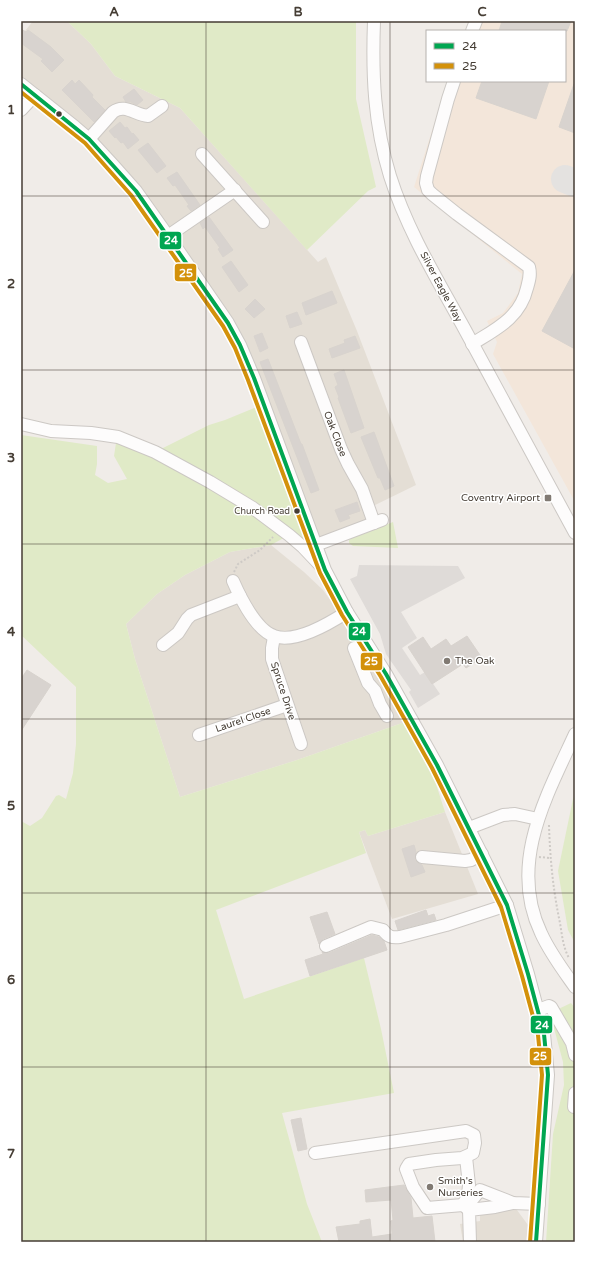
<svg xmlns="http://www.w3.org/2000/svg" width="596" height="1263" viewBox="0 0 596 1263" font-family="'Varela Round',sans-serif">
<rect width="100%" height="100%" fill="#f0ece8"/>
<g fill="#e4ded5">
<polygon points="33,21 67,21 91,44 115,76 180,108 318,262 326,257 357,331 416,485 369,508 374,523 316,545 240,345 136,191 36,96 21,110 21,36"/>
<polygon points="271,545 304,572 323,590 334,605 405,722 297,760 180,797 135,659 126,624 157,594 185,575 230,552"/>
<polygon points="445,812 478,894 392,919 359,832 365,830 368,836"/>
<polygon points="514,1206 528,1225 526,1242 463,1242 460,1224 480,1221 480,1211"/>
</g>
<polygon fill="#f3e6da" points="470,21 575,21 575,502 493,354 497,342 487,321 503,313 518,293 522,274 414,187 448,81 565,81 565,31 466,31"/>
<g fill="#e0eac7">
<polygon points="67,21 356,21 356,99 376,187 368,191 307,250 180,108 115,76 91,44"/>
<polygon points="264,404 325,570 289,535 271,545 230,552 185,575 157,594 126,624 135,659 180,797 297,760 405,722 436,784 445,812 368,836 365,830 359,832 366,853 216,910 244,999 364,958 381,1029 394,1093 282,1113 307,1204 322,1242 21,1242 21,821 30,826 42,818 56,796 59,795 66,799 73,773 76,744 76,687 21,635 21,435 97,446 97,464 95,475 108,483 127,479 114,456 116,443 155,452 209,425 225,420"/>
<polygon points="393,522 398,548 353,546 349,543 349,540 352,538"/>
<polygon points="575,795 575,943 568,930 558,871 573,799"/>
<polygon points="571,1003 575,1008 575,1242 546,1242 553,1134 564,1085 563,1062 550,1013"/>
</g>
<polygon fill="#dfdbd8" points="359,565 458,566 465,578 401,612 417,638 402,648 420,675 425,672 440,694 418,708 409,692 411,690 386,654 380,634 350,579 357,576"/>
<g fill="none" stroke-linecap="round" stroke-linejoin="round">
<polyline stroke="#e4e2e0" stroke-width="28" points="565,179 575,183"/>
</g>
<g fill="#d8d3cf" stroke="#d8d3ce">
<polygon points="502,21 571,21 567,31 499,31"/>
<polygon points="21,29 26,32 28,30 51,47 64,60 52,72 41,61 43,59 21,43"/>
<polygon points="72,80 75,84 79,80 93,95 92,97 105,110 94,122 62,90"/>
<polygon points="482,81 549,81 536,119 476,98"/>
<polygon points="574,84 575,85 575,133 559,127"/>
<polygon points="134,89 143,100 137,105 131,102 126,102 123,97"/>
<polygon points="120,122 125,128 127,127 132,134 133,133 139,140 128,149 123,142 121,143 116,137 115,138 109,131"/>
<polygon points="148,143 166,166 157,173 138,150"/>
<polygon points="177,172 200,205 191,211 187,206 189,205 175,185 173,186 167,178"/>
<polygon points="209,217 233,250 223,257 218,249 220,248 205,227 203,229 200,223"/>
<polygon points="231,261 248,285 239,292 222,267"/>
<polygon points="575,270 575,349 542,331"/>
<polygon points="332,291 337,303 306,315 302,303"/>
<polygon points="255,299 265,309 254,318 245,309"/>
<polygon points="297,312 302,324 290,328 286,316"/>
<polygon points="262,333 268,348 260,352 254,336"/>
<polygon points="355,336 360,348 332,358 329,349 345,343 344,340"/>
<polygon points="268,359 301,444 302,444 319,490 311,493 260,362"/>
<polygon points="344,370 364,428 351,433 338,398 339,397 335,387 338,385 334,374"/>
<polygon points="374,432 394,486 385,490 380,478 378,478 361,437"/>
<polygon points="357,502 360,511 348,515 350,518 340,522 335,510"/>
<polygon points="467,636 482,658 466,668 463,664 432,684 408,647 423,637 431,649 446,639 451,646"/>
<polygon points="27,670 51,685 21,731 21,679"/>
<polygon points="414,845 416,852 415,856 415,860 418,863 422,865 425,872 411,877 402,849"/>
<polygon points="426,910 428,916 434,914 436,920 398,930 395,921"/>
<polygon points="327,912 335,934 323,939 319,944 310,917"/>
<polygon points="372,935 379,937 384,941 387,950 310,976 305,960 323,954 322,952 329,953"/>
<polygon points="301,1118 307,1149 298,1151 291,1120"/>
<polygon points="404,1185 411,1198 413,1218 432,1216 435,1242 339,1242 336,1227 360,1224 360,1221 370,1219 372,1237 392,1234 391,1221 393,1220 391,1200 366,1202 365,1190"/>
</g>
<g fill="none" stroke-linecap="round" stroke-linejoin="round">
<defs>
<g id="minor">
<path d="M374 21C372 75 374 124 390 176 407 230 437 279 464 328 501 396 538 465 575 533"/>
<polyline points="472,31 476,21"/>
<path d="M454 81 448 99 427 176 426 183 428 190 432 194 457 214 529 267C531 275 529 281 527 288 520 318 496 329 472 344"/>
<polyline points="21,84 75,127 89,139 113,165 136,191 180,253 228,323 240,345 254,378 325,570 347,612 386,674 437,765 507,905 528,974 544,1034 548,1075 536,1242"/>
<polyline points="21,110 35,95"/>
<path d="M89 139 113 112C125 103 135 115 148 116L162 106"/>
<polyline points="202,154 263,222"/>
<polyline points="168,236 235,190"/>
<polyline points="301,342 341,449 348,464 362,489 374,523"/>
<polyline points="21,424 51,431 91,433 118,437 155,452 210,482 253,508 289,535 303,547 321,566"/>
<polyline points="316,545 382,520"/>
<path d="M233 581C240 597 256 630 274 636 295 644 330 623 347 612"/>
<polyline points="274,637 272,648 272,659 301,744"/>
<polyline points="163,645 178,633 187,619 191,615 240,596"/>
<polyline points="354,648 368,683 375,691 380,704 387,716"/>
<path d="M575 734C546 797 508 864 541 933 550 953 563 970 575 987"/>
<polyline points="199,735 287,705"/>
<polyline points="469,828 503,815 515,814 538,819"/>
<polyline points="422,857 465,861 471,860 482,854"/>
<path d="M326 946 371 927 383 930C388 937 392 938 400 937L446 925 507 905"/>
<polyline points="538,1010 549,1006 551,1007 572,1043 575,1055"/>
<polyline points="574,1107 575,1093"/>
<polyline points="315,1153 466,1131 474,1135 475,1143 473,1153 462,1158 436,1160 409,1164 406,1169 413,1187 427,1208 463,1205 469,1210"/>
<polyline points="463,1205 471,1201 480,1190 513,1203 539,1204"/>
<polyline points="463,1205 468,1196 469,1185 466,1157"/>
<polyline points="470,1242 469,1210 495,1207 513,1203"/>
</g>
</defs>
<use href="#minor" stroke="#ccc8c4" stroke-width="14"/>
<g stroke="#cecac6" stroke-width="2" stroke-dasharray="2 2" stroke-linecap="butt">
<polyline points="234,572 238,564 260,550 273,537"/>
<path d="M549 825C550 858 553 890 560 923 562 935 563 947 569 958"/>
<polyline points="539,857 550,858"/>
</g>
<use href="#minor" stroke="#fdfcfc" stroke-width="12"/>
<defs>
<polyline id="bus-1" points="21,84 89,139 136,191 228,323 240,345 254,378 325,570 347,612 386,674 437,765 507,905 528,974 544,1034 548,1075 536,1242"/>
<polyline id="bus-2" points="21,92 85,143 131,195 223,326 235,348 248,380 320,573 342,615 381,677 432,768 501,907 522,976 538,1035 542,1075 530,1242"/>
</defs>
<use href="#bus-1" stroke="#fff" stroke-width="7"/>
<use href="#bus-2" stroke="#fff" stroke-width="7"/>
<use href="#bus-1" stroke="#00a651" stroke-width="4"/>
<use href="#bus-2" stroke="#d3910a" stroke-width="4"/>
</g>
<path fill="none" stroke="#453d34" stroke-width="1" stroke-opacity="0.55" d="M206 21V1242M390 21V1242M21 196H575M21 370H575M21 544H575M21 719H575M21 893H575M21 1067H575"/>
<g fill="#453d34" stroke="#fff" stroke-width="1.5">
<circle cx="59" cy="114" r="3.5"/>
<circle cx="297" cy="511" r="3.5"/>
</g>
<g fill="#817a73" stroke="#fff" stroke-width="1.5">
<rect x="544" y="494" width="8" height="8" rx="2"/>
<circle cx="447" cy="661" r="4"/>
<circle cx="430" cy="1187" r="4"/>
</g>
<g text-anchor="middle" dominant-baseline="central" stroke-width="3" stroke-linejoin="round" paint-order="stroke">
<g font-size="9" fill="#453d34" stroke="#fff" text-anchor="end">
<text x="290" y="511">Church Road</text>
</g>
<g font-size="10" fill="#453d34" stroke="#fff">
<text transform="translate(441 287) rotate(62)">Silver Eagle Way</text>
<text transform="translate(335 434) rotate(69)">Oak Close</text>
<text transform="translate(283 691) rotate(72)">Spruce Drive</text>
<text transform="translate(243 720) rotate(-19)">Laurel Close</text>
</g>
<g font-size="10" fill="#453d34" stroke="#fff" text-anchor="start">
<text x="540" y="498" text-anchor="end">Coventry Airport</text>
<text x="455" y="661">The Oak</text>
<text x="438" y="1181">Smith's<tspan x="438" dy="12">Nurseries</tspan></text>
</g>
</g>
<g stroke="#fff" stroke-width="1.5">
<rect x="159" y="231" width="23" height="19" rx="4" fill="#00a651"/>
<rect x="174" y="263" width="23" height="19" rx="4" fill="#d3910a"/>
<rect x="348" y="622" width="23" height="19" rx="4" fill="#00a651"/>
<rect x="360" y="652" width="23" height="19" rx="4" fill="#d3910a"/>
<rect x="530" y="1015" width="23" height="19" rx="4" fill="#00a651"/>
<rect x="529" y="1047" width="23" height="19" rx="4" fill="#d3910a"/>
</g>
<g font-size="11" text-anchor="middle" font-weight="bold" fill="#fff">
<text x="171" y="244">24</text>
<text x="186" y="277">25</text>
<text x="359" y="635">24</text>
<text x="371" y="665">25</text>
<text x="542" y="1029">24</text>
<text x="540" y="1060">25</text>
</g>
<rect width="596" height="1263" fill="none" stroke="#ffffff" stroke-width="44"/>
<rect x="426" y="30" width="140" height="52" fill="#ffffff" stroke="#b5b1ae"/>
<rect x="434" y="43" width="20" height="6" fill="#00a651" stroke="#b5b1ae"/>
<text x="462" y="50" font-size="12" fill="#453d34">24</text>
<rect x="434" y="63" width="20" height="6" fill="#d3910a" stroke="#b5b1ae"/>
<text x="462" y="70" font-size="12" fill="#453d34">25</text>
<rect x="22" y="22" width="552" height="1219" fill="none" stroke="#453d34" stroke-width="1.5"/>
<g font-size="13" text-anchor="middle" font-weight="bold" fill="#453d34">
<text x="114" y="16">A</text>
<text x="298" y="16">B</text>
<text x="482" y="16">C</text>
<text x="11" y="114">1</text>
<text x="11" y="288">2</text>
<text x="11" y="462">3</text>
<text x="11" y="636">4</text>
<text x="11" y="810">5</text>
<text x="11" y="984">6</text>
<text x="11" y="1158">7</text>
</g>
</svg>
